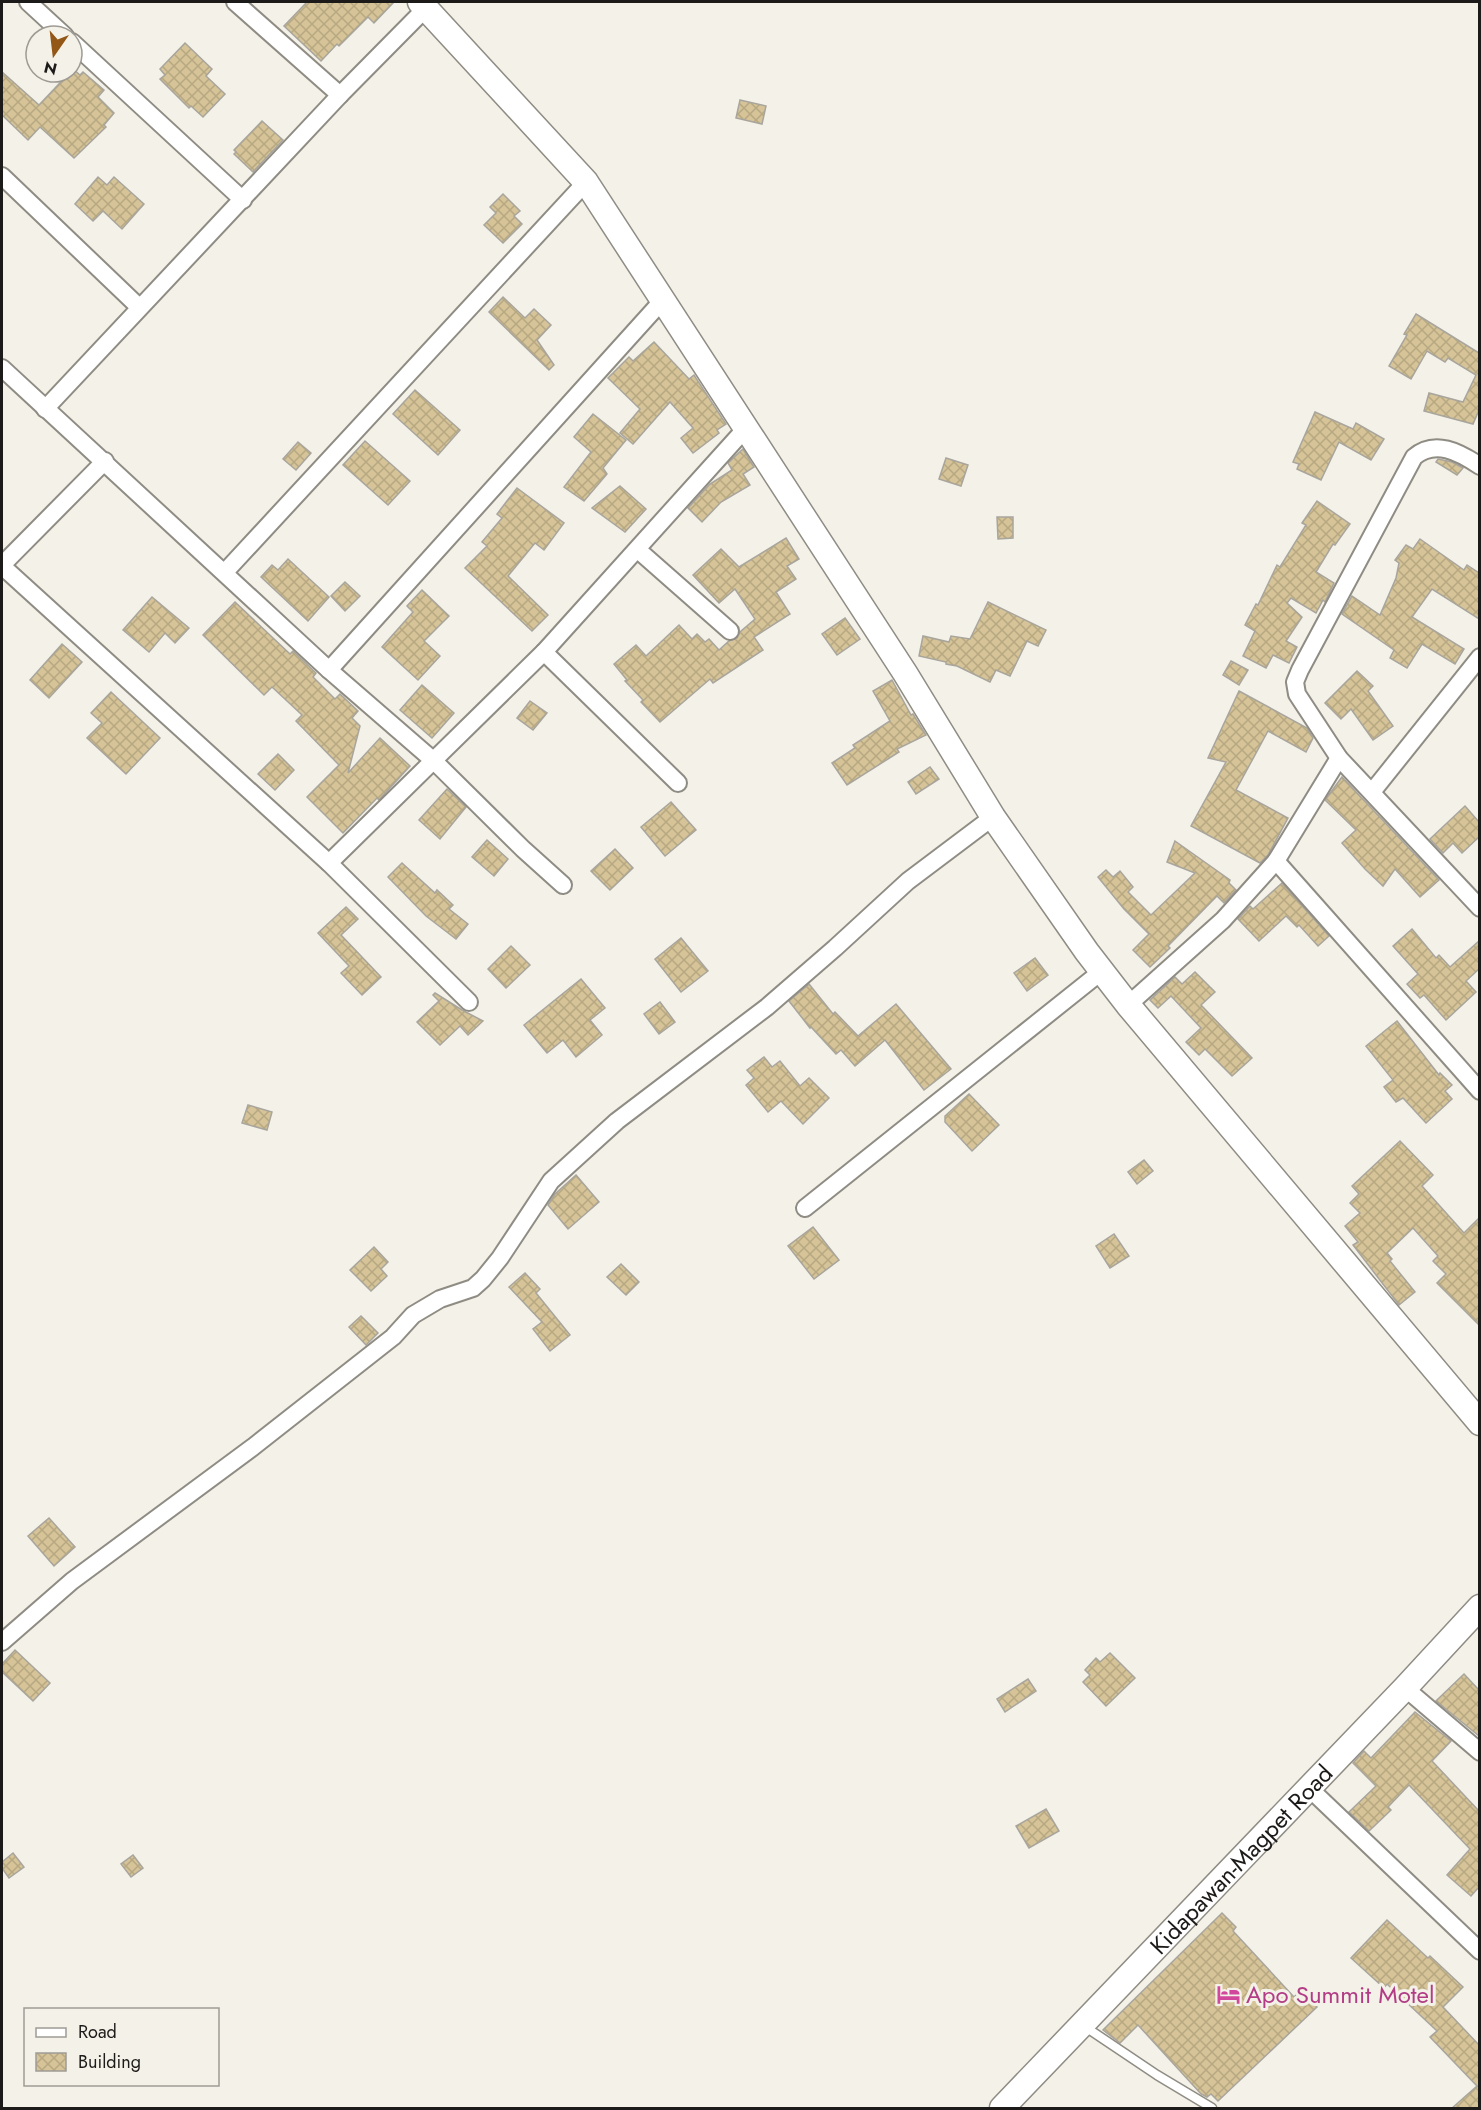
<svg xmlns="http://www.w3.org/2000/svg" width="1481" height="2110" viewBox="0 0 1481 2110" font-family="Jost,sans-serif">
<defs>
<pattern id="building-cross-hatch" width="8" height="8" patternUnits="userSpaceOnUse" patternTransform="scale(1.5)"><rect width="8" height="8" fill="#d6c498"/><path d="M0 0l8 8M0 8l8-8" fill="none" stroke="#b7a882"/></pattern>
</defs>
<rect width="100%" height="100%" fill="#f4f1e8"/>
<g fill="url(#building-cross-hatch)" stroke="#a8a59d" stroke-width="1.5">
<polygon points="307,2 394,2 374,23 368,17 339,46 337,44 321,61 284,26"/>
<polygon points="185,43 212,69 206,76 225,94 203,117 191,106 189,108 160,79 165,75 160,69"/>
<polygon points="73,69 80,75 83,72 104,90 98,97 114,113 104,125 106,127 74,158 40,127 28,140 2,115 2,72 39,105"/>
<polygon points="740,100 766,106 762,124 736,118"/>
<polygon points="262,121 283,140 253,172 234,154 236,152 234,150"/>
<polygon points="98,177 107,185 114,177 144,204 122,229 103,211 93,221 75,204"/>
<polygon points="503,194 520,211 514,216 522,224 503,243 484,225 496,213 490,207"/>
<polygon points="503,297 525,318 534,309 551,325 537,340 554,365 549,370 489,312"/>
<polygon points="1416,314 1479,353 1479,410 1473,424 1424,411 1429,393 1463,402 1476,375 1448,358 1445,362 1427,351 1411,379 1389,366 1407,335 1404,334"/>
<polygon points="654,342 689,379 694,375 726,424 717,430 719,433 693,453 681,438 693,428 670,402 633,444 620,433 640,409 608,378 629,357 633,361"/>
<polygon points="415,390 460,430 438,455 393,414"/>
<polygon points="1315,412 1353,429 1356,423 1384,439 1371,460 1339,442 1321,480 1297,469 1299,464 1293,462"/>
<polygon points="593,414 626,440 603,468 607,474 584,501 564,487 591,452 574,437"/>
<polygon points="365,441 410,481 388,505 343,465"/>
<polygon points="298,442 311,453 296,470 283,459"/>
<polygon points="743,449 754,467 743,474 750,485 721,502 702,522 688,508 710,484 732,470 728,463"/>
<polygon points="946,458 968,465 961,486 939,479"/>
<polygon points="1438,459 1452,462 1463,468 1457,475 1436,462"/>
<polygon points="620,486 646,509 625,532 592,508"/>
<polygon points="517,488 564,523 544,550 535,543 508,576 548,615 532,631 465,568 487,546 482,542 502,518 497,514"/>
<polygon points="1317,501 1350,524 1335,545 1333,544 1316,572 1334,583 1325,602 1323,600 1316,613 1291,598 1287,603 1302,617 1286,641 1297,647 1289,663 1273,655 1266,668 1243,656 1255,631 1245,625 1256,604 1258,605 1277,565 1280,567 1306,525 1302,523"/>
<polygon points="997,517 1013,517 1013,538 998,539"/>
<polygon points="786,538 799,559 787,566 796,579 776,592 790,614 754,637 763,650 713,683 710,679 660,722 641,702 643,700 625,681 627,680 614,664 636,645 646,656 679,625 692,639 697,634 705,642 709,639 719,650 729,641 737,638 740,632 755,619 735,589 719,603 693,575 721,549 739,567"/>
<polygon points="1420,539 1464,570 1467,565 1479,573 1479,619 1432,589 1412,617 1464,649 1455,664 1422,644 1407,668 1390,658 1394,650 1342,614 1352,596 1380,615 1396,578 1399,563 1395,560 1406,545 1413,549"/>
<polygon points="288,559 329,597 308,621 261,577 272,565 278,570"/>
<polygon points="345,582 360,596 345,611 331,596"/>
<polygon points="422,590 449,616 424,641 440,656 418,680 382,647 413,612 407,606"/>
<polygon points="152,597 189,628 175,643 165,633 149,652 123,630"/>
<polygon points="235,602 290,654 293,651 316,673 313,677 335,699 340,694 358,711 352,718 360,726 348,773 380,738 410,766 379,800 377,798 343,833 307,797 339,765 296,721 302,715 272,687 264,695 203,635"/>
<polygon points="988,602 1046,630 1038,646 1027,641 1010,676 996,670 990,682 957,666 946,664 946,662 919,656 923,636 949,642 951,636 970,639"/>
<polygon points="845,618 860,639 837,655 822,634"/>
<polygon points="62,644 82,662 49,698 30,680"/>
<polygon points="1231,661 1248,670 1239,685 1223,675"/>
<polygon points="1357,671 1373,686 1368,691 1393,726 1373,740 1351,709 1341,719 1325,703"/>
<polygon points="892,680 911,715 913,714 926,735 897,749 899,752 847,785 832,763 855,748 853,745 890,721 873,691"/>
<polygon points="422,685 454,713 432,738 400,710"/>
<polygon points="1239,691 1307,728 1313,738 1306,752 1268,731 1236,790 1288,818 1268,855 1260,863 1191,826 1226,762 1208,758"/>
<polygon points="111,692 160,738 126,774 87,738 102,723 91,713"/>
<polygon points="530,701 547,713 533,730 517,718"/>
<polygon points="278,754 294,770 275,790 258,774"/>
<polygon points="930,767 939,779 916,794 908,782"/>
<polygon points="1342,777 1439,880 1420,897 1395,869 1383,886 1365,869 1342,843 1356,830 1325,800"/>
<polygon points="447,789 466,807 440,839 419,820"/>
<polygon points="671,802 696,830 665,856 641,827"/>
<polygon points="1465,806 1479,822 1479,837 1462,853 1453,843 1443,853 1430,839"/>
<polygon points="487,840 508,859 494,876 472,857"/>
<polygon points="1175,841 1230,880 1229,883 1236,890 1224,903 1217,896 1168,946 1170,948 1150,967 1133,950 1149,934 1124,909 1098,877 1106,870 1113,877 1120,871 1133,887 1128,892 1151,915 1195,873 1167,862"/>
<polygon points="615,849 633,868 610,890 591,871"/>
<polygon points="402,863 435,893 437,890 453,905 449,909 468,924 456,939 426,916 388,877"/>
<polygon points="1282,883 1329,936 1318,946 1299,925 1297,927 1286,916 1259,941 1238,919 1250,906 1253,909"/>
<polygon points="346,907 358,919 341,935 381,977 362,995 341,973 349,966 318,933"/>
<polygon points="1412,929 1436,958 1439,955 1450,967 1479,941 1479,969 1466,981 1476,992 1446,1020 1424,995 1420,998 1407,984 1418,974 1393,946"/>
<polygon points="681,938 708,971 681,992 655,959"/>
<polygon points="511,946 530,965 506,988 488,969"/>
<polygon points="1035,958 1048,975 1027,991 1014,973"/>
<polygon points="1195,972 1215,992 1201,1005 1252,1058 1232,1076 1205,1049 1199,1055 1186,1042 1201,1028 1171,996 1158,1008 1150,1000 1175,977 1182,984"/>
<polygon points="581,979 605,1008 590,1020 602,1035 576,1057 563,1040 547,1053 524,1025"/>
<polygon points="809,984 833,1014 835,1012 858,1036 896,1004 951,1069 924,1090 885,1040 855,1066 841,1050 836,1054 811,1027 810,1028 789,1001"/>
<polygon points="435,993 462,1010 483,1021 468,1035 460,1026 440,1045 417,1022 439,1001 433,995"/>
<polygon points="660,1002 675,1022 659,1034 644,1014"/>
<polygon points="1397,1021 1439,1075 1440,1073 1452,1085 1445,1091 1452,1099 1426,1123 1403,1098 1396,1102 1384,1087 1393,1080 1366,1046"/>
<polygon points="764,1057 772,1067 780,1061 800,1086 809,1078 829,1098 803,1124 781,1101 768,1112 746,1085 754,1078 747,1070"/>
<polygon points="969,1094 999,1125 972,1151 945,1122 945,1116"/>
<polygon points="248,1105 272,1112 267,1130 242,1123"/>
<polygon points="1400,1141 1433,1175 1422,1186 1464,1233 1479,1218 1479,1325 1437,1283 1446,1274 1433,1261 1438,1256 1413,1228 1387,1253 1392,1259 1390,1261 1415,1292 1399,1305 1353,1245 1358,1242 1345,1226 1360,1213 1350,1203 1359,1194 1352,1186"/>
<polygon points="1144,1160 1153,1171 1137,1184 1128,1172"/>
<polygon points="576,1175 599,1202 568,1229 548,1205 555,1194"/>
<polygon points="813,1227 839,1260 814,1279 788,1246"/>
<polygon points="1114,1234 1129,1256 1110,1268 1096,1246"/>
<polygon points="374,1247 388,1262 381,1269 387,1276 371,1291 350,1270"/>
<polygon points="621,1264 639,1282 626,1295 607,1277"/>
<polygon points="525,1273 540,1289 536,1293 570,1335 550,1351 533,1329 542,1322 509,1287"/>
<polygon points="361,1316 378,1333 366,1345 349,1327"/>
<polygon points="49,1518 75,1547 54,1566 28,1536"/>
<polygon points="15,1650 50,1683 33,1701 2,1672 2,1664"/>
<polygon points="1110,1653 1135,1678 1106,1706 1083,1682 1090,1675 1085,1670 1096,1658 1100,1662"/>
<polygon points="1464,1674 1479,1690 1479,1736 1436,1701"/>
<polygon points="1028,1679 1036,1691 1005,1712 997,1699"/>
<polygon points="1415,1712 1451,1741 1432,1761 1479,1811 1479,1887 1471,1896 1447,1875 1470,1849 1409,1785 1388,1807 1391,1810 1369,1831 1349,1812 1376,1786 1353,1763 1364,1751 1371,1758"/>
<polygon points="1046,1809 1059,1831 1029,1848 1016,1826"/>
<polygon points="13,1853 24,1867 9,1878 2,1868 2,1862"/>
<polygon points="133,1855 143,1868 131,1877 121,1864"/>
<polygon points="1222,1913 1236,1927 1233,1931 1294,1997 1301,1990 1317,2007 1218,2101 1211,2094 1207,2097 1201,2094 1138,2025 1120,2043 1103,2030"/>
<polygon points="1387,1920 1428,1958 1430,1956 1463,1987 1443,2007 1479,2045 1479,2109 1451,2109 1477,2086 1430,2037 1437,2031 1387,1984 1384,1988 1351,1958"/>
</g>
<g fill="none" stroke-linecap="round" stroke-linejoin="round">
<defs>
<polyline id="lane" points="1084,2026 1157,2075 1212,2108"/>
<g id="street">
<polyline points="28,2 65,36"/>
<polyline points="235,2 340,95"/>
<polyline points="72,42 243,200"/>
<polyline points="2,176 139,307"/>
<polyline points="2,368 329,670 434,761 523,849 563,885"/>
<polyline points="45,409 340,95 426,8"/>
<path d="M1480 466C1459 452 1435 439 1414 457L1300 670 1295 682 1297 694 1339 758 1480 908"/>
<polyline points="638,550 730,631"/>
<polyline points="2,565 105,461"/>
<polyline points="2,566 329,863 469,1002"/>
<polyline points="225,572 586,182"/>
<polyline points="544,652 678,783"/>
<polyline points="329,670 662,301"/>
<polyline points="1372,792 1480,657"/>
<polyline points="1276,861 1480,1091"/>
<polyline points="329,863 544,652 746,428"/>
<polyline points="1128,1005 1223,920 1276,861 1339,758"/>
<polyline points="805,1208 1102,971"/>
<polyline points="2,1642 72,1581 253,1447 393,1337 413,1315 440,1299 473,1288 483,1279 500,1258 551,1181 617,1121 767,1007 835,948 908,881 993,817"/>
<polyline points="1405,1688 1480,1752"/>
<polyline points="1309,1788 1480,1951"/>
</g>
<g id="secondary">
<polyline points="420,2 586,182 905,673 993,817 1087,952 1128,1005 1480,1423"/>
<path id="s1" d="M1002 2108 1405 1688 1480 1607"/>
</g>
</defs>
<use href="#lane" stroke="#8f8c84" stroke-width="11"/>
<use href="#street" stroke="#8f8c84" stroke-width="20"/>
<use href="#secondary" stroke="#8f8c84" stroke-width="27"/>
<use href="#lane" stroke="#fff" stroke-width="8"/>
<use href="#street" stroke="#fff" stroke-width="16"/>
<use href="#secondary" stroke="#fff" stroke-width="24"/>
</g>
<defs>
<symbol id="hotel-bare" viewBox="-9 -9 18 18"><path d="M-6-4.5h1.5V1H6V5H4.5V3h-9V5H-6ZM-4 0a1.8 1.8 0 1 1 3.6 0ZM.5 0V-2.5h3Q6-2.5 6 0Z" fill="#d1479c" stroke="#f4f1e8" stroke-width="2.5" paint-order="stroke"/></symbol>
</defs>
<g fill-rule="evenodd">
<use href="#hotel-bare" x="1212" y="1978" width="33" height="33"/>
</g>
<g text-anchor="middle" dominant-baseline="central" stroke-width="6" stroke-linejoin="round" paint-order="stroke">
<g font-size="24" fill="#1d1b19" stroke="#f4f1e8">
<text stroke="none"><textPath href="#s1" startOffset="345">Kidapawan-Magpet Road</textPath></text>
</g>
<g font-size="24" fill="#b23c85" stroke="#f4f1e8" text-anchor="start">
<text x="1246" y="1994">Apo Summit Motel</text>
</g>
</g>
<rect width="1481" height="2110" fill="none" stroke="#1d1b19" stroke-width="6"/>
<rect x="24" y="2008" width="195" height="78" fill="#f4f1e8" stroke="#9e9b95" stroke-width="1.5"/>
<rect x="36" y="2028" width="30" height="9" fill="#ffffff" stroke="#9e9b95" stroke-width="1.5"/>
<text x="78" y="2038" font-size="18" fill="#1d1b19">Road</text>
<rect x="36" y="2053" width="30" height="18" fill="url(#building-cross-hatch)" stroke="#9e9b95" stroke-width="1.5"/>
<text x="78" y="2068" font-size="18" fill="#1d1b19">Building</text>
<g transform="translate(54 54) rotate(194)"><circle r="28" fill="#f4f1e8" stroke="#9e9b95" stroke-width="1.5"/>
<path d="M0-4.5L10 22L0 15L-10 22Z" fill="#935718"/>
<text y="-9" font-size="16" font-weight="bold" text-anchor="middle" fill="#1d1b19">N</text>
</g>
</svg>
